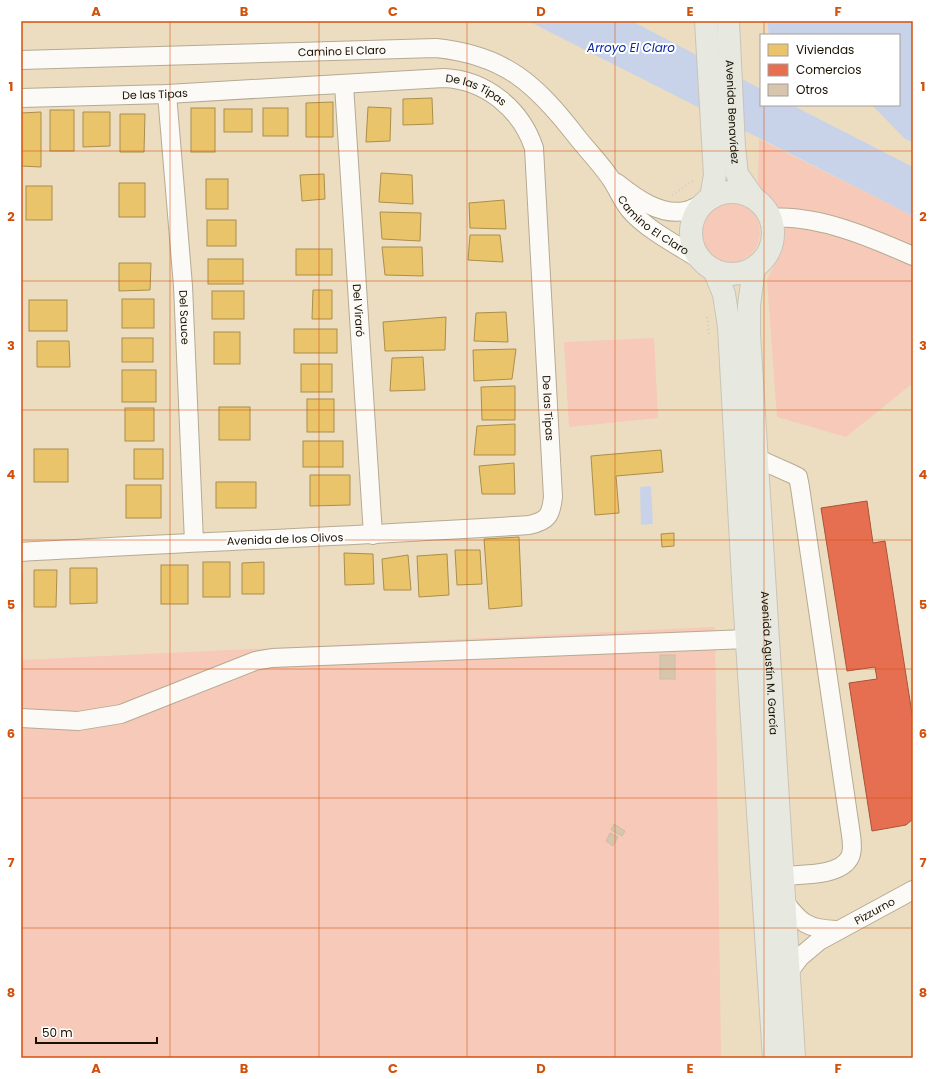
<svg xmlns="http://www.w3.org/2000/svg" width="934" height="1079" viewBox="0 0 934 1079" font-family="Poppins,sans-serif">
<rect width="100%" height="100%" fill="#ecddc0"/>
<g fill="#f6c9b8">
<polygon points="759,139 913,216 913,383 846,437 777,417 767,280 782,251 785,236 780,213 772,198 763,192 758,183"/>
<circle cx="729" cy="232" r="31"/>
<polygon points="654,338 658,418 569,427 564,342"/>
<polygon points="715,627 721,1058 21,1058 21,660"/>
</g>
<g fill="#c8d3ea">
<polygon points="528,21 632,21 761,89 761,105 792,105 913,167 913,216"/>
<polygon points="767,21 913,21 913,142 905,139 872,105 899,105 899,35 769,35"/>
<polygon points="651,486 653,524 641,525 640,487"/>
</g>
<g fill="#e9c46a" stroke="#ab8e4a">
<polygon points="432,98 433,124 403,125 403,99"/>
<polygon points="333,102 333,137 306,137 306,103"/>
<polygon points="368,107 391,108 390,141 366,142"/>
<rect x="191" y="108" width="24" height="44"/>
<rect x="263" y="108" width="25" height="28"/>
<rect x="224" y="109" width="28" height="23"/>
<rect x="50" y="110" width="24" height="41"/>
<polygon points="41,112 41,167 21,166 21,113"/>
<polygon points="83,112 110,112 110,146 83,147"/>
<polygon points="120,114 145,114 144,152 120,152"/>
<polygon points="381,173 412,175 413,204 379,202"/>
<polygon points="324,174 325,199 302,201 300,175"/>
<rect x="206" y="179" width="22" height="30"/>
<rect x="119" y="183" width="26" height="34"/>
<rect x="26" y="186" width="26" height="34"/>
<polygon points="504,200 506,229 470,228 469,203"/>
<polygon points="380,212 421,213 420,241 382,239"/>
<rect x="207" y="220" width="29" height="26"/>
<polygon points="470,235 500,235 503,262 468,260"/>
<polygon points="382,247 422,247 423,276 385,275"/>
<rect x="296" y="249" width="36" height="26"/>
<rect x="208" y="259" width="35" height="25"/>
<polygon points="119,263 151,263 150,290 119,291"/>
<polygon points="313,290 332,290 332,319 312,319"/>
<rect x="212" y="291" width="32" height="28"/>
<rect x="122" y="299" width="32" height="29"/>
<rect x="29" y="300" width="38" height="31"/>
<polygon points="506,312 508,342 474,341 476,313"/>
<polygon points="446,317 445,350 385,351 383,322"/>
<rect x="294" y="329" width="43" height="24"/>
<rect x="214" y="332" width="26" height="32"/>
<rect x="122" y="338" width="31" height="24"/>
<polygon points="37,341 69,341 70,367 37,367"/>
<polygon points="516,349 512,379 474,381 473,350"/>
<polygon points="423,357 425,390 390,391 392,358"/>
<rect x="301" y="364" width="31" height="28"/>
<rect x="122" y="370" width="34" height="32"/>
<polygon points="515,386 515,420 482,420 481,387"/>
<rect x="307" y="399" width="27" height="33"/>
<rect x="219" y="407" width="31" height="33"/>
<rect x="125" y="408" width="29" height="33"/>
<polygon points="515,424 515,455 474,455 477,426"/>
<rect x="303" y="441" width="40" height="26"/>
<rect x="34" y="449" width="34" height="33"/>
<rect x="134" y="449" width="29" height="30"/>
<polygon points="661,450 663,472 616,476 619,513 595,515 591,456"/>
<polygon points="514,463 515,494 482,494 479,466"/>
<polygon points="310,475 350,475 350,505 310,506"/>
<rect x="216" y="482" width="40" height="26"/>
<rect x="126" y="485" width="35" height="33"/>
<polygon points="674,533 674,546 662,547 661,534"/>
<polygon points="519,537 522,606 489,609 484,539"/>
<polygon points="455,550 480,550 482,584 457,585"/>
<polygon points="344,553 373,554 374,584 345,585"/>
<polygon points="447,554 449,595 419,597 417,556"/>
<polygon points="408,555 411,590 384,590 382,559"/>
<rect x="203" y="562" width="27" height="35"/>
<polygon points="264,562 264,594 242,594 242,563"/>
<rect x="161" y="565" width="27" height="39"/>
<polygon points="70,568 97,568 97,603 70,604"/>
<polygon points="34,570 57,570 56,607 34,607"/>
<rect x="21" y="572" width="1" height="37"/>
</g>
<polygon fill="#e76f51" stroke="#a95339" points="867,501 873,543 885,541 913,720 913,819 906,825 872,831 849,683 877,679 875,667 847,671 821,508"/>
<g fill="#d7c5ad" stroke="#ccbda8">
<rect x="660" y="655" width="15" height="24"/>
<polygon points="614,824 625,831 622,836 611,830"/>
<polygon points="610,833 618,837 613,846 606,841"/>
</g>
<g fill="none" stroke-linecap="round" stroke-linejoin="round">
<defs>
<g id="minor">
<path id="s1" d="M21 60C159 55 298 53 436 48 505 55 536 84 577 137 588 151 601 164 611 179 618 189 622 201 630 210 648 231 681 247 704 262"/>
<path id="s2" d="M344 85 373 535"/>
<path id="s3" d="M167 94 183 286 194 542"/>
<path id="s4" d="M21 98 167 94 444 78C486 80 521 109 534 148L553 497C551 515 548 521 529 525 360 536 191 542 21 552"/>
<path d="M617 183C636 198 660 216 685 211 691 210 697 206 703 204"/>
<path d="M771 218C816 214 872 238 913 256"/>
<path d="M756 458 792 474 798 477 800 487 851 835C852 842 853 851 850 857 840 877 801 874 782 876"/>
<polyline points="21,718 78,721 121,714 255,661 272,658 747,639"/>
<path d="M784 901C800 923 808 929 836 930"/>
<path id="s5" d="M788 973 800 957 819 941 913 890"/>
</g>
<g id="major">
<polyline points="706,21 715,175 711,198"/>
<path id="s6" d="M728 21 734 147 737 174 753 197"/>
<circle cx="732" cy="233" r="41"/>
<path id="s7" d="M754 268 749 305V334L794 1058"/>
<polyline points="714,270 724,294 729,327 744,597 774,1058"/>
</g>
</defs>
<use href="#minor" stroke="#b5aa93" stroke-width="20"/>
<use href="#major" stroke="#cac3b6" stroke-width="24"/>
<g stroke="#d1cdc4" stroke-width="2.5" stroke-dasharray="1 3" stroke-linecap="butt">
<polyline points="672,195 694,180"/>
<polyline points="707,317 709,334"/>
</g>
<use href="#minor" stroke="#fcfaf6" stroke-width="18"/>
<use href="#major" stroke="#e7e9e0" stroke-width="22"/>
</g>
<path fill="none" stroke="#d3520b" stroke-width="1" stroke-opacity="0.55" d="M170 21V1058M319 21V1058M467 21V1058M615 21V1058M764 21V35M764 105V1058M21 151H913M21 281H913M21 410H913M21 540H913M21 669H913M21 798H913M21 928H913"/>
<g text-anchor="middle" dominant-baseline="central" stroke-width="4" stroke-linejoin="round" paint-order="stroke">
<g font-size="11" fill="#191100" stroke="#fff">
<text stroke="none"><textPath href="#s1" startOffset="321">Camino El Claro</textPath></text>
<text stroke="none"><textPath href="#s4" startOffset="458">De las Tipas</textPath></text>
<text stroke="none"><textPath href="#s4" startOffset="134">De las Tipas</textPath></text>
<text stroke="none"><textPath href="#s6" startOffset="91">Avenida Benavídez</textPath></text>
<text stroke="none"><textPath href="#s1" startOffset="706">Camino El Claro</textPath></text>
<text stroke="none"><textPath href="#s2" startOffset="226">Del Viraró</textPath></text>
<text stroke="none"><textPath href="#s3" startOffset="224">Del Sauce</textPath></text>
<text stroke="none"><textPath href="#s4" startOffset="805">De las Tipas</textPath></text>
<text transform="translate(285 539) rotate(-2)">Avenida de los Olivos</text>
<text stroke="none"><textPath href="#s7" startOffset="396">Avenida Agustín M. García</textPath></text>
<text stroke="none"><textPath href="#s5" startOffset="108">Pizzurno</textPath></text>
</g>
<g font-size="12" font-style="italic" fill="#0928a4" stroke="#fff">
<text x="631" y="47">Arroyo El Claro</text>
</g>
</g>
<rect width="934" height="1079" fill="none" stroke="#ffffff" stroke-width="44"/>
<rect x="760" y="34" width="140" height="72" fill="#ffffff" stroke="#a3a099"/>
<rect x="768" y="44" width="20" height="12" fill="#e9c46a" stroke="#a3a099"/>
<text x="796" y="54" font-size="12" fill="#191100">Viviendas</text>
<rect x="768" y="64" width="20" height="12" fill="#e76f51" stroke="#a3a099"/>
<text x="796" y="74" font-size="12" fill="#191100">Comercios</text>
<rect x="768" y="84" width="20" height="12" fill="#d7c5ad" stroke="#a3a099"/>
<text x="796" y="94" font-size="12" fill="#191100">Otros</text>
<path d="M36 1037v6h121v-6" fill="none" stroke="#191100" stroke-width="2"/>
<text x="42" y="1037" font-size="12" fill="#191100" stroke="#ffffff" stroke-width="3" paint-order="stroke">50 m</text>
<rect x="22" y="22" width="890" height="1035" fill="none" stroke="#d3520b" stroke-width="1.5"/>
<g font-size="13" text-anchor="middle" font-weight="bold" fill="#d3520b">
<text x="96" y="16">A</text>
<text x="244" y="16">B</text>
<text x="393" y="16">C</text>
<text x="541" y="16">D</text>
<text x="690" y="16">E</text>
<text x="838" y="16">F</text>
<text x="11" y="91">1</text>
<text x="923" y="91">1</text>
<text x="11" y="221">2</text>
<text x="923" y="221">2</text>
<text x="11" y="350">3</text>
<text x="923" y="350">3</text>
<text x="11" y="479">4</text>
<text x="923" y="479">4</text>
<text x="11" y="609">5</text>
<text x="923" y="609">5</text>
<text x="11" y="738">6</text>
<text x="923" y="738">6</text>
<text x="11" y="867">7</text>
<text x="923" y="867">7</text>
<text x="11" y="997">8</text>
<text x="923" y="997">8</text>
<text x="96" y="1073">A</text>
<text x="244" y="1073">B</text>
<text x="393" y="1073">C</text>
<text x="541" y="1073">D</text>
<text x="690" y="1073">E</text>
<text x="838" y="1073">F</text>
</g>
</svg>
